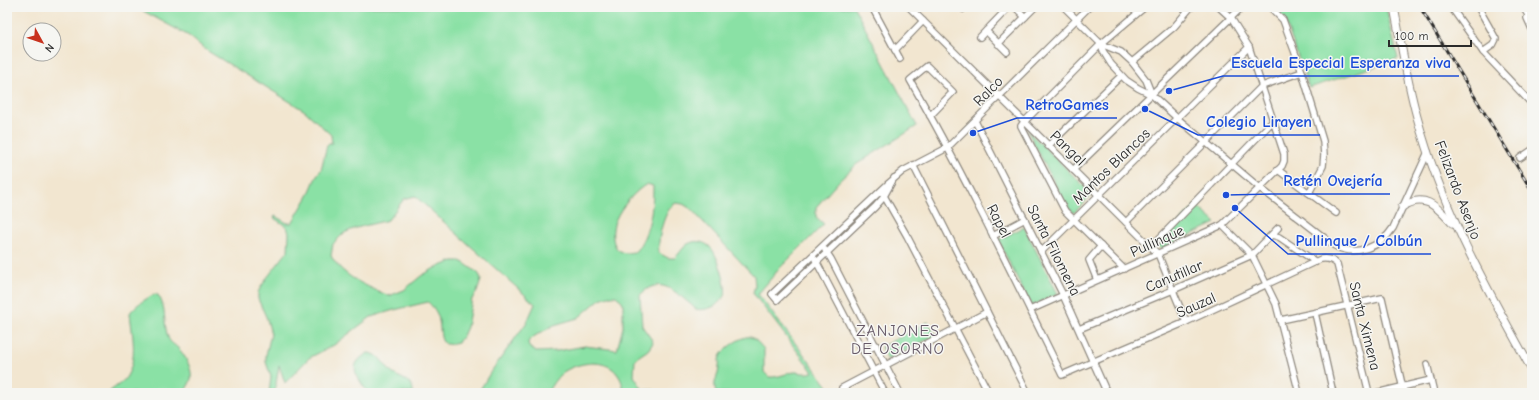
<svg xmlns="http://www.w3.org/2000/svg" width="1539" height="400" viewBox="0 0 1539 400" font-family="'Comic Neue',sans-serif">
<rect width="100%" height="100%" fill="#f6f6f2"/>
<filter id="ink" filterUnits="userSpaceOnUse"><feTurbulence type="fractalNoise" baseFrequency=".025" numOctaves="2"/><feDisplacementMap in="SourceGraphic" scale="8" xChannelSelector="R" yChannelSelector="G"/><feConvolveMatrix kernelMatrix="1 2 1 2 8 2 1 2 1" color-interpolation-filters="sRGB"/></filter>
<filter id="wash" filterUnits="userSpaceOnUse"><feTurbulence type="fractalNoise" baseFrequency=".012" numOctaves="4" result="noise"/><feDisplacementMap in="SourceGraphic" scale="16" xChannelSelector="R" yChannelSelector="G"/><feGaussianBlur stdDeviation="0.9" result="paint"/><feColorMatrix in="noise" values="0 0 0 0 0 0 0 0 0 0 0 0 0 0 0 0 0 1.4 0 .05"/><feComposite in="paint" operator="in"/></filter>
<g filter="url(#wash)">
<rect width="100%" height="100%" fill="#f2e6d0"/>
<g fill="#8ae1a5" stroke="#5a8668" fill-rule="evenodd">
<path d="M136 7H854L917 126 857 164 839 181 816 207V217L824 224 779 269 758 294 833 393H716C712 380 719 378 719 366 720 363 718 360 720 357 722 350 742 335 750 337 755 338 760 345 764 349V372L769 377C779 378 788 372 796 372 802 373 807 374 813 372L753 293 755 285 754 276 691 209 683 204 676 203C664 208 657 241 659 253L668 258H675C680 253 684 245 690 243 696 240 705 242 710 247 717 253 728 286 725 296 723 299 719 302 716 305 712 308 702 311 696 309 694 308 691 304 689 303 672 289 659 276 640 295L642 326 652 340 653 343 648 350 635 359 634 376 643 390H654L658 393H624C623 387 622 380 618 375 607 357 577 362 562 373 556 378 551 386 547 393H478L490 373 527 322 535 304 415 196 404 199 388 220 356 228 344 233 333 244 331 256C344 278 367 286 389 296L404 290 421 276 433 269 453 261H460L464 263 478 273 480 276 481 280 477 292 472 299 467 327 462 338H461L458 343C437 349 442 335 439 321 438 313 434 308 428 302L394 310 371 317 334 345 309 358 285 383 279 365 275 390 274 393H269L271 377 266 362V355L271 334 267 319 258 299V292L266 279 288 251 289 233 287 227 274 218 275 216 287 223H292L308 196 317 175 321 170 327 145 329 143H332L331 135 305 111 206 50 189 36ZM647 184 653 186C653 208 650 234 635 252 632 252 628 253 626 253 610 252 611 228 616 219 621 207 636 190 647 184ZM608 296H616L622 301 623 304V327L617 350 585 346 557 351 536 352 529 347 528 342 533 337 554 325 578 318 600 299Z"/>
<polygon points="1272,7 1386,7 1398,59 1309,88 1285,20"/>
<polygon points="1027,130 1092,194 1074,213 1067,207"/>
<polygon points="1196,205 1216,223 1161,249 1157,245"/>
<polygon points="1024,227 1058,294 1031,306 998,240"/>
<path d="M154 294 158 295C167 307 163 324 168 337 169 342 175 345 178 348 185 355 193 370 191 379 190 384 186 388 184 393H108C114 387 123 383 127 376 138 357 132 334 130 313 135 305 145 300 154 294Z"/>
<polygon points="928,322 936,335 889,359 887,359 881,347"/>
<path d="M368 353C380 353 384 366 392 373 397 377 406 379 411 384 413 387 413 390 413 393H368C358 377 345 366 368 353Z"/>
</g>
</g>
<g filter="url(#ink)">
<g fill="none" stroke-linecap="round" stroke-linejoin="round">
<defs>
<g id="minor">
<polyline points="872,7 900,59"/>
<polyline points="909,7 1158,254 1186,322"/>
<polyline points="960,7 963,9 965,7"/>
<polyline points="1015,7 1025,17"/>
<polyline points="1064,7 1101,44 1121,52 1132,62 1146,80 1152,95"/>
<polyline points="1270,7 1283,20 1302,72 1323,141 1324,155 1323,166 1309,193"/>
<polyline points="1428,7 1429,7"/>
<polyline points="1451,7 1483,52 1532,104"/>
<polyline points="1478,7 1496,39 1493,45 1483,52"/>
<polyline points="1523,7 1528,15"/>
<polyline points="1532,13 1527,18 1532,29"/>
<polyline points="986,31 1007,52"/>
<polyline points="980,37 1009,7"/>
<polyline points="998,44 1035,7"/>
<path d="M1101 44 1103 51 1111 64 1126 80 1138 88 1152 95 1177 118 1260 188 1335 246C1356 257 1381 247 1393 228L1428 152"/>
<polyline points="895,50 923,21"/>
<polyline points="1132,62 1174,27 1191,7"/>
<path d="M930 116 953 92 927 66 910 80C965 176 1013 276 1062 375L1186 322 1321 259C1327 258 1332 259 1337 264L1369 393"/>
<polyline points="975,121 1063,295 1107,393"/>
<polyline points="1048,146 1121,76"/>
<polyline points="1520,158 1532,150"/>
<polyline points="913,165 1028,393"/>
<polyline points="1073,170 1242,7"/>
<polyline points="1278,170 1336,213"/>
<polyline points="894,178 883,198 875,207 777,300 772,294 889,183 903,171 947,148 1089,7"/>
<polyline points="883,194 907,236 989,393"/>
<polyline points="1126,222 1262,86 1302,72"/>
<polyline points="1222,225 1252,255 1276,304 1299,393"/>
<polyline points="1272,235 1279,237 1316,262"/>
<polyline points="993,236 1025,219"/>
<polyline points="1151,247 1273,121"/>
<polyline points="825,250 831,259 900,393"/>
<polyline points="1041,252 1249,47"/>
<polyline points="815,259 885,393"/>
<polyline points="1124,269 1065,211 1021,126 1024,122 1101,44 1145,7"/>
<polyline points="1097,280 1089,260 1101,246"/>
<polyline points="1030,310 1222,225 1282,166 1284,161 1284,154 1249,47 1231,18 1219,7"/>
<polyline points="1315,313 1333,393"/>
<polyline points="1281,320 1382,298 1404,393"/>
<polyline points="1079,329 1173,290 1252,255 1278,228"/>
<polyline points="864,352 876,345"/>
<polyline points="1427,364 1434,393"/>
<polyline points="842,388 987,312"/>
<polyline points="1376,393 1431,380"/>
</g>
<g id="tertiary">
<path d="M1394 7C1401 43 1407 81 1417 117 1442 210 1486 287 1532 370"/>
<path d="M1402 207C1425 192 1437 207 1452 223"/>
</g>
</defs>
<use href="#minor" stroke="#8e887e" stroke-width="8"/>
<use href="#tertiary" stroke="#8e887e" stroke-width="9"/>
<use href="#minor" stroke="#fff" stroke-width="5.5"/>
<use href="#tertiary" stroke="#fff" stroke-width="7"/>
<defs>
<polyline id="rail" points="1420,7 1532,191"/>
</defs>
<use href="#rail" stroke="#2b2b2b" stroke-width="3"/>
<use href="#rail" stroke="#f6f6f2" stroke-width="1.5" stroke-dasharray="4.5" stroke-linecap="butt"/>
</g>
</g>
<g text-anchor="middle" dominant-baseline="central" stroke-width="3" stroke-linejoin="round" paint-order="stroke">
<g font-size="15" fill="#2b2b2b" stroke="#f6f6f2">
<text transform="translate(988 91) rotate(-45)">Ralco</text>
<text transform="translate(1068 148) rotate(44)">Pangal</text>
<text transform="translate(1111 166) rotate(-44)">Mantos Blancos</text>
<text transform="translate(1458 190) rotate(69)">Felizardo Asenjo</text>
<text transform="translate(999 221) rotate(63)">Rapel</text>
<text transform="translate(1157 241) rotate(-24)">Pullinque</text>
<text transform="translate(1054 250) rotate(63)">Santa Filomena</text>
<text transform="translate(1174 276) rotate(-23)">Canutillar</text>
<text transform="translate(1196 305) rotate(-24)">Sauzal</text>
<text transform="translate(1365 326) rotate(76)">Santa Ximena</text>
</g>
<g font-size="16" letter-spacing="1" fill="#675a68" stroke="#f6f6f2">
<text x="898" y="331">ZANJONES<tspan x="898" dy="18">DE OSORNO</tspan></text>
</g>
</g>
<path fill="none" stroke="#1d4ed8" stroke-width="1.5" d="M1169 91L1223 76H1459M973 133L1017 118H1117M1145 109L1198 135H1320M1226 195L1275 194H1390M1235 208L1288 254H1431"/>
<g fill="#1d4ed8" stroke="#f6f6f2" stroke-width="1.5">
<circle cx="1169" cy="91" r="4"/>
<circle cx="973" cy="133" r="4"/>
<circle cx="1145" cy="109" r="4"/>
<circle cx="1226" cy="195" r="4"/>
<circle cx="1235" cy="208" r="4"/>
</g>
<g font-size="16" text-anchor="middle" font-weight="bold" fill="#1d4ed8" stroke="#f6f6f2" stroke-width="3" stroke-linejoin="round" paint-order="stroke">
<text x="1341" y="68">Escuela Especial Esperanza viva</text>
<text x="1067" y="110">RetroGames</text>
<text x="1259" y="127">Colegio Lirayen</text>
<text x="1333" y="186">Retén Ovejería</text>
<text x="1359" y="246">Pullinque / Colbún</text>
</g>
<rect width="1539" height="400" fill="none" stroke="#f6f6f2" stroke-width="24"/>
<g transform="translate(42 42) rotate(130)"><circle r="19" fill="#f6f6f2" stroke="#a5a5a2"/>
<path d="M0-3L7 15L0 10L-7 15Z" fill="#c8321e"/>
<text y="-6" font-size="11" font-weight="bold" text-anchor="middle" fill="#2b2b2b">N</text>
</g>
<path d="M1389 40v6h82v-6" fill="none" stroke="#2b2b2b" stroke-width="2"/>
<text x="1395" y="40" font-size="12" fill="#2b2b2b" stroke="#f6f6f2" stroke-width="3" paint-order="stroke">100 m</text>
</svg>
